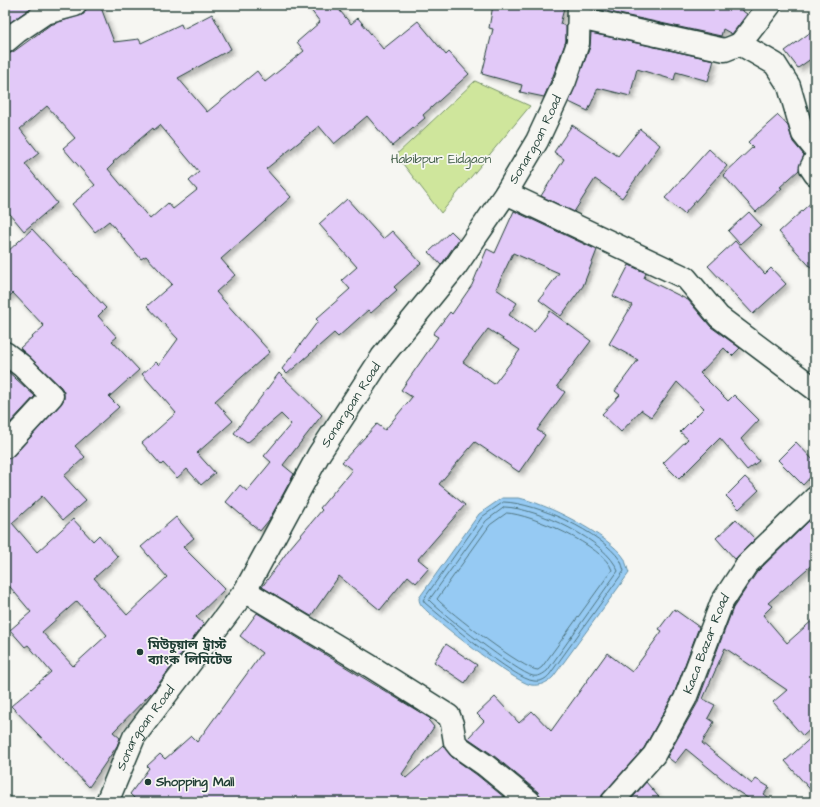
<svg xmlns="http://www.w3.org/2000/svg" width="820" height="807" viewBox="0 0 820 807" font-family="'Architects Daughter','Noto Sans Bengali',sans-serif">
<defs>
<filter id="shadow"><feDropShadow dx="3.5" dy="3.5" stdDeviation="2" flood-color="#0004"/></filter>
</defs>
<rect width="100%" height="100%" fill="#f6f6f2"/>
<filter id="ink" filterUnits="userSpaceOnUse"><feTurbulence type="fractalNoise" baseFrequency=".025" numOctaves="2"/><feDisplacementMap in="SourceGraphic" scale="8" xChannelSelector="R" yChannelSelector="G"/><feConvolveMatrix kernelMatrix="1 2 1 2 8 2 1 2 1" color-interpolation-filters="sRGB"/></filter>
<g filter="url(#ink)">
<polygon fill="#cfe69c" stroke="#779268" points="475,81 530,106 441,213 396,155"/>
<path fill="#96caf3" stroke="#6692a7" d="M502 498C507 498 513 498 518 498 544 502 610 536 624 558 626 562 627 568 629 573L553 677C547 683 540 686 531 685 513 681 435 621 422 606 420 604 419 601 419 598L479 514Z"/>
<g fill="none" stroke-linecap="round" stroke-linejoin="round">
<g stroke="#4f7580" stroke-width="1">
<path d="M504 502C537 503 601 532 620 560 622 563 623 568 624 571L550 674C546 679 541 682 534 681 515 680 443 618 425 603L423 600 482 517Z"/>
<path d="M505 507C536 508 607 540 618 571L547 671C543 674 539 677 533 676 518 673 441 613 429 600L486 521Z"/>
<path d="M507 513C531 514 604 546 612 570L542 667 538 670C525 671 448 611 437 599L490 525Z"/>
</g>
</g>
<g fill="#e2c9f8" stroke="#1f3d34" fill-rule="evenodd" filter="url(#shadow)">
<polygon points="5,5 35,5 5,26"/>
<path d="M87 5H100L114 42 139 39 141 43 181 24 183 29 212 14 231 49 178 78 207 112 257 71 265 82 304 51 297 42 320 22 307 5H335L351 24 358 18 383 49 418 21 446 55 449 52 469 74 423 115 425 118 392 146 367 116 334 144 319 126 266 169 291 197 221 259 235 275 216 292 270 352 215 401 233 421 197 453 215 473 201 485 187 469 177 478 163 463 161 465 142 443 176 413 142 374 156 362 159 365 178 339 147 306 172 284 146 256 141 259 109 221 95 232 72 204 95 185 63 148 75 138 47 106 20 129 39 153 25 164 57 203 24 231 5 208V55L13 52 50 25 84 14ZM160 125 199 172 189 181 197 190 173 209 168 203 150 219 108 169 114 163 113 162 153 128 154 130Z"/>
<polygon points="493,5 565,5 560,24 566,26 566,41 553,76 544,97 520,92 522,85 482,74 493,29 489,28"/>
<polygon points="596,5 734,5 747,14 732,34 723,29 721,36 596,9"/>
<polygon points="815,29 815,56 798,68 785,51"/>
<polygon points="591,33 714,60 708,81 676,72 674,80 637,69 630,96 598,88 588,111 569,102 590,47"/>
<polygon points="778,115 788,126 793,142 804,155 799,170 780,187 782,188 756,212 723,175 753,147 748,142"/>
<polygon points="572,125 618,156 640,129 660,145 622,198 595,179 574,212 541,196 564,159 554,152"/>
<polygon points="709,149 727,166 684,214 665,198"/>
<polygon points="347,199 383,239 392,231 421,263 394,287 397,290 371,313 368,310 338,337 334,333 287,374 282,369 318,321 316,319 350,289 342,280 357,267 319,224"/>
<polygon points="815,199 815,272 779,232"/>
<path d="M514 211 597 250 583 286 561 316 539 300 559 273 513 253 496 289 517 303 509 315 534 332 550 311 591 341 557 386 565 392 537 430 545 435 519 472 475 442 439 484 465 505 418 559 429 568 416 583 408 576 380 610 339 576 311 616 262 587 290 548 322 510 320 508 352 470 342 462 377 424 385 430 412 397 401 390 438 337 433 334 450 312 452 314 472 285 487 249 495 253ZM488 329 520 350 494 384 463 362Z"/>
<polygon points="749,212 761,225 740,244 728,231"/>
<path d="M32 229 106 308 98 316 117 337 112 341 139 370 109 397 119 407 75 446 85 457 64 476 86 500 63 520 42 496 12 523 37 552 73 519 93 541 99 535 118 557 94 578 127 615 167 577 141 547 176 517 194 538 183 547 225 589 196 617 204 624 153 691 113 732 120 738 117 746 89 787 11 706 51 672 28 645 25 647 10 630 31 612 5 581V459L14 455 61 404 64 399V392L61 387 20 348 44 326 13 293 5 300V254ZM77 601 107 635 73 666 42 632Z"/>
<polygon points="451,231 459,239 441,265 429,252"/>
<polygon points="735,241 765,274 771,268 786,284 753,314 708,266"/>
<polygon points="629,265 646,273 644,278 688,300 711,327 740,348 732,356 724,348 700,373 728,401 734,395 759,420 741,439 759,461 747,470 720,438 679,479 663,463 688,439 680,432 704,408 677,382 651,417 641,410 621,432 602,414 620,395 615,391 638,360 609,344 632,305 613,296"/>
<polygon points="5,369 35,396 9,424 5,419"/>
<polygon points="279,373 322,415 283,465 294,474 269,520 260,531 226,502 240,485 247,491 271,462 264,456 291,424 281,414 247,443 234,433"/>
<polygon points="796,442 815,462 815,472 803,485 778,460"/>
<polygon points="745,477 759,490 739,509 726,496"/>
<polygon points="815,515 815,562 768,603 772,606 763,615 787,643 815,618 815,725 803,736 773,702 787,690 725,648 703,699 715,705 708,718 714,722 702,743 752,784 756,779 769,787 764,794 774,802 754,802 737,791 686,749 675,763 667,757 697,704 733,608 757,572"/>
<polygon points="736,519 755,539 735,559 716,538"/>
<polygon points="674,609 699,627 674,694 644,748 603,794 600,802 542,802 538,792 493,755 468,738 484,721 477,714 495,697 519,723 532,711 551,731 607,653 632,672 662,631 659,629"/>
<polygon points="257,613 431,719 429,721 434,727 402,774 406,778 443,745 452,757 477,775 510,802 138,802 130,794 149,768 147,766 160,754 165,759 191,736 197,742 262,653 240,636"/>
<polygon points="446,644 477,665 465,683 434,662"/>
<polygon points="815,734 815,795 785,761"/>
<polygon points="646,782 663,802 629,802"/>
</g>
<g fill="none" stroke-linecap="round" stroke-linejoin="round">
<defs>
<g id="minor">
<polyline points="770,5 740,44 775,64 789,86 803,134 815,149"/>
<polyline points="579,18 725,50 740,44"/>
<polyline points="5,42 17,32 45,13 75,5"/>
<polyline points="815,160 811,168 815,174"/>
<polyline points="506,193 686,278 719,317 815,389"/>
<polyline points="5,353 22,366 52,396 5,447"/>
<polyline points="245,591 370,666 449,716 452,724 455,742 459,747 485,765 530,802"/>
<path id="s1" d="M612 802 654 755 685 699 722 602 747 564 815 498"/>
</g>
<g id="major">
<path id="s2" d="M107 802 134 737 245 591 319 454 382 357 456 266 506 193 537 141 565 81 578 43 579 5"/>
</g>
</defs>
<use href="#minor" stroke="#1f3d34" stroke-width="25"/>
<use href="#major" stroke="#1f3d34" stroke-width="25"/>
<use href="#minor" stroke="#f6f6f2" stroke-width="22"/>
<use href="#major" stroke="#f6f6f2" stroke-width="22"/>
</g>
</g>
<g fill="#1f3d34" stroke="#f6f6f2" stroke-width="1.5">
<circle cx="140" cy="652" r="4"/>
<circle cx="148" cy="782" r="4"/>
</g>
<g text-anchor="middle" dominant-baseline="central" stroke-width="3.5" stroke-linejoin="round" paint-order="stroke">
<g font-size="13" fill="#1f3d34" stroke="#f6f6f2">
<text stroke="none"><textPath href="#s2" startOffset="792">Sonargoan Road</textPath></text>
<text stroke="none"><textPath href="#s2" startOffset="468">Sonargoan Road</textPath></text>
<text stroke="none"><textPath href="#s1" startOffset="186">Kaca Bazar Road</textPath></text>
<text stroke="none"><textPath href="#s2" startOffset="84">Sonargoan Road</textPath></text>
</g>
<g font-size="13" fill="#425f49" stroke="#f6f6f2">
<text x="441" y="159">Habibpur Eidgaon</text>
</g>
<g font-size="13" font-weight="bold" fill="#1f3d34" stroke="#f6f6f2" text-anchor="start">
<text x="148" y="645">মিউচুয়াল ট্রাস্ট<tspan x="148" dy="15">ব্যাংক লিমিটেড</tspan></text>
<text x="156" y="782">Shopping Mall</text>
</g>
</g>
<rect width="820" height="807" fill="none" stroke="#f6f6f2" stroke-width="20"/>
<rect x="10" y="10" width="800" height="787" fill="none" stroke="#1f3d34" stroke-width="1.5" filter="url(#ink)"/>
</svg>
